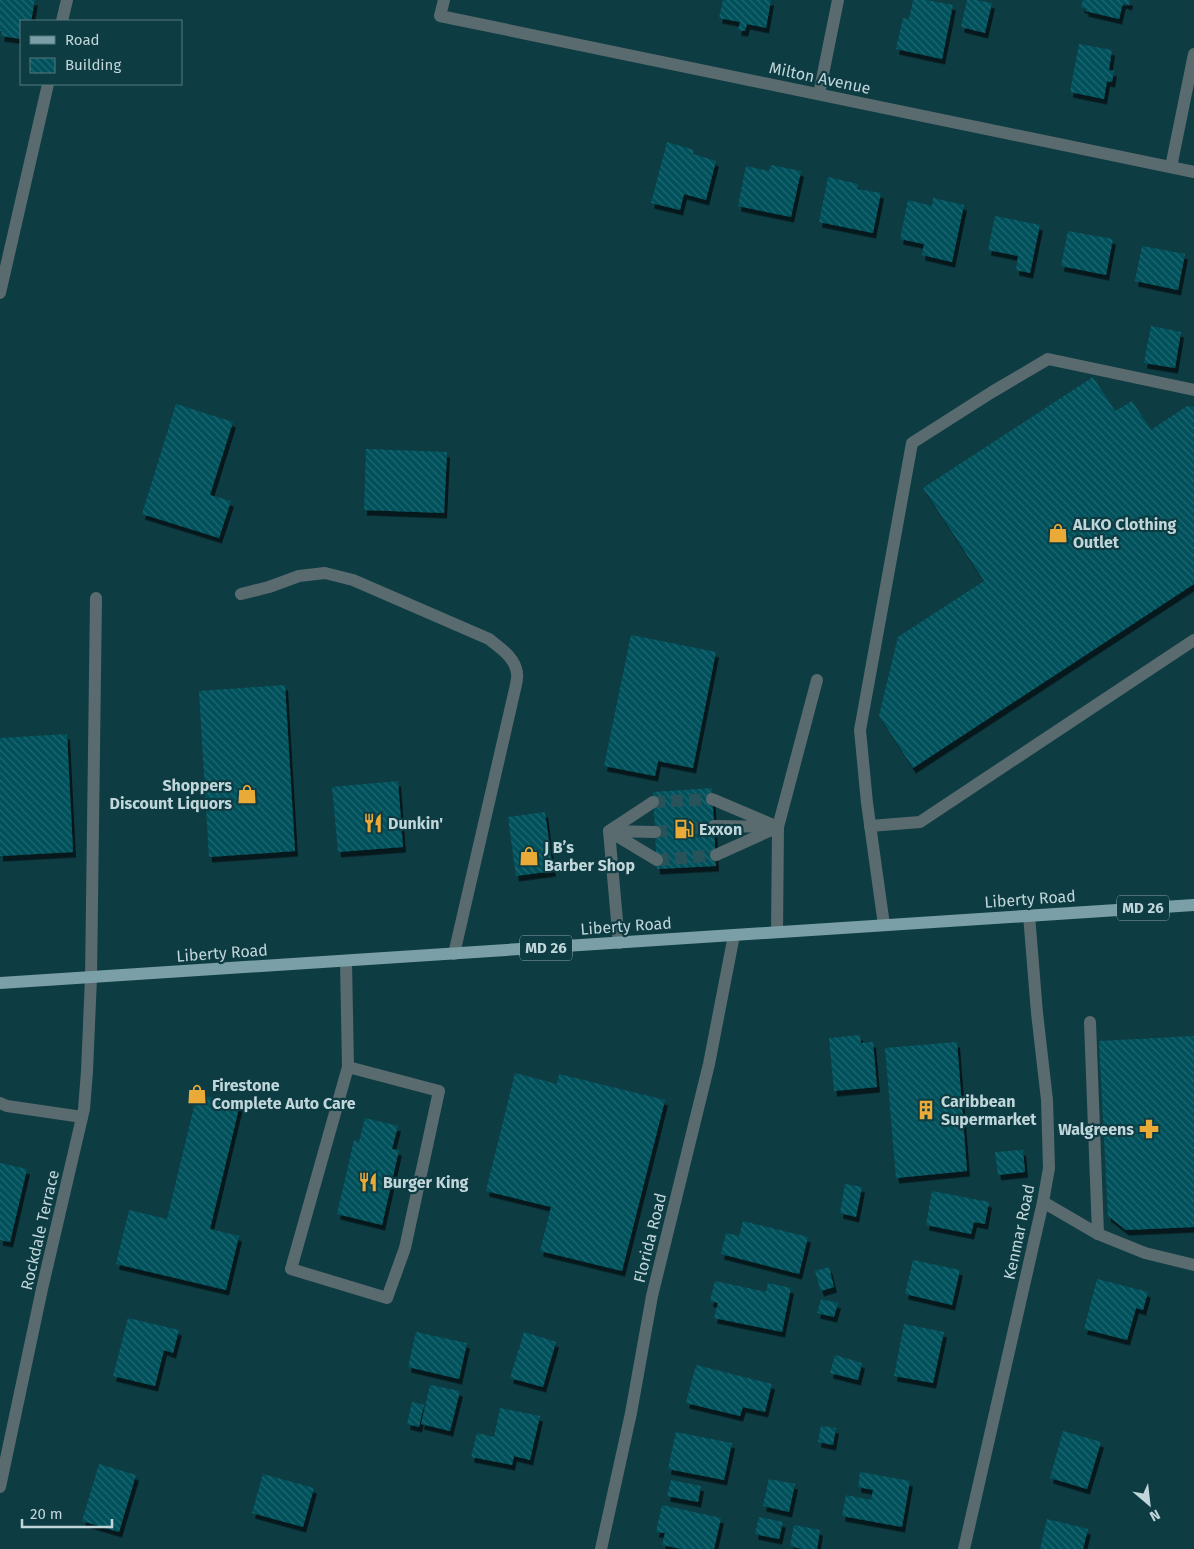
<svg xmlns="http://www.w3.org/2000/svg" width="1194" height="1549" viewBox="0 0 1194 1549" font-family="'Fira Sans',sans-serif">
<defs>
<pattern id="building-back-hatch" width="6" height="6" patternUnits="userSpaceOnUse" patternTransform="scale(1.25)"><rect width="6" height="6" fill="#00515b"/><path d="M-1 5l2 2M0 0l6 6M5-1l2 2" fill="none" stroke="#236972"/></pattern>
<filter id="shadow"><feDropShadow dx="3" dy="5.5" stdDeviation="0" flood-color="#0009"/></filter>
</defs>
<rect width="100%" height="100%" fill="#0e3c43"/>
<g fill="url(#building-back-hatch)" filter="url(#shadow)">
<polygon points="0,0 35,0 31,21 21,21 21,39 1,36 2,31 0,31"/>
<polygon points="723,0 771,0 766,28 747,24 745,31 738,30 740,22 719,18"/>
<polygon points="913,0 926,0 953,5 942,59 896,49 903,18 909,19"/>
<polygon points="967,0 976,0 992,3 985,33 961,27"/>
<polygon points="1083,0 1130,0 1129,5 1123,3 1119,19 1085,11 1086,9 1081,7"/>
<polygon points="1079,44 1112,50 1109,70 1114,71 1112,82 1107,81 1104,99 1070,92"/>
<polygon points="667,142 694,150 693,154 716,161 706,200 684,194 680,210 651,203"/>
<polygon points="771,165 801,171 791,217 738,206 746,166 769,171"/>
<polygon points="828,177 858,184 857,189 881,193 873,233 819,222"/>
<polygon points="933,198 964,205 952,262 922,255 924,244 900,239 908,200 932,206"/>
<polygon points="995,216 1040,225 1030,273 1016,270 1018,256 988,250"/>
<polygon points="1068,231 1113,239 1106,275 1061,266"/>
<polygon points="1142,246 1185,254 1178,290 1135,281"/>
<polygon points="1151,326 1181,332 1175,368 1144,363"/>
<polygon points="1093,377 1115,411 1132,401 1151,430 1187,406 1194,407 1194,584 913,768 879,716 898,637 984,581 923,488"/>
<polygon points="176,404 233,422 210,495 231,501 219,538 142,514"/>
<polygon points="366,449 447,452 444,513 364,510"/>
<polygon points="631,635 716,652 693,768 658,761 655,776 604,766"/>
<polygon points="285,685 295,851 209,857 199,691"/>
<polygon points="67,734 73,852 0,856 0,738"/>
<polygon points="398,781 403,847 338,852 332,787"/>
<polygon points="712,788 716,866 657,869 653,792"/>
<polygon points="545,812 553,871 516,876 508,817"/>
<polygon points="860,1035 861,1043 873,1042 877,1087 834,1091 829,1038"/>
<polygon points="1194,1036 1194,1227 1126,1230 1108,1216 1099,1041"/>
<polygon points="957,1042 967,1171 896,1178 885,1048"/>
<polygon points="515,1073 557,1084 559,1074 665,1100 622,1271 540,1251 551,1207 486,1191"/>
<polygon points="197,1094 240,1104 210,1229 239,1236 226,1290 116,1264 129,1210 167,1219"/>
<polygon points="365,1118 398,1126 392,1149 399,1150 382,1225 337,1214 354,1140 359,1142"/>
<polygon points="1023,1150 1025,1172 998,1175 995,1152"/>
<polygon points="0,1163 27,1169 10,1242 0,1240"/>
<polygon points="845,1184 862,1187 856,1217 840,1213"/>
<polygon points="932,1191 989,1202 985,1224 974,1222 971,1234 926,1225"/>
<polygon points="743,1221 808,1237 799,1274 721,1254 726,1233 739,1236"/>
<polygon points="913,1260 960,1270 952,1305 905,1294"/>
<polygon points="829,1267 834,1287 821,1291 815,1271"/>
<polygon points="1097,1279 1148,1292 1143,1310 1136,1308 1127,1340 1084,1329"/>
<polygon points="715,1281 766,1292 768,1283 791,1288 782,1332 714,1318 718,1303 710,1301"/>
<polygon points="821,1299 838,1303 834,1317 817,1313"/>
<polygon points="128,1318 179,1330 173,1353 164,1350 155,1386 113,1376"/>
<polygon points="904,1324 944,1332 933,1383 894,1376"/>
<polygon points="416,1332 467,1343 459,1379 408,1367"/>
<polygon points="524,1332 556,1342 543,1387 510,1378"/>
<polygon points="835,1355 862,1363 858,1380 830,1373"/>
<polygon points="696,1365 772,1384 765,1412 743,1407 740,1416 686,1403"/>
<polygon points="430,1385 460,1391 450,1431 421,1424"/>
<polygon points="412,1402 424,1405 419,1427 407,1424"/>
<polygon points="500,1408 540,1416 530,1460 514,1456 512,1465 471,1457 477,1433 494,1437"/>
<polygon points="821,1426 836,1428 833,1445 818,1442"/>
<polygon points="1063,1431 1101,1442 1087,1489 1050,1478"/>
<polygon points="676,1432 732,1443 724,1480 668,1469"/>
<polygon points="99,1464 136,1475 119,1532 82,1521"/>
<polygon points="860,1472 910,1481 902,1527 842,1516 846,1495 871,1500 873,1490 858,1487"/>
<polygon points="263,1474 314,1488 303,1527 252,1513"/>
<polygon points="769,1479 795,1484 789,1512 763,1506"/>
<polygon points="671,1480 701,1486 698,1502 667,1496"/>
<polygon points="662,1505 721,1518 714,1549 682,1549 662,1545 665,1533 656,1532"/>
<polygon points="759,1517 783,1522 779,1539 755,1534"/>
<polygon points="1047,1519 1088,1529 1083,1549 1040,1549"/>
<polygon points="794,1525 820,1530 817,1549 802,1549 790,1546"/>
</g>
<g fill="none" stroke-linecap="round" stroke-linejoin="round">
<g stroke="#29535a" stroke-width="12" stroke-dasharray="12 6" stroke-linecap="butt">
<polyline points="653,802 712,799"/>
<polyline points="655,832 714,826"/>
<polyline points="657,860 716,855"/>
</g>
<g stroke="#596b6e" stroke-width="12">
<polyline points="444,0 440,16 1194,172"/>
<polyline points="62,21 67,0"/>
<polyline points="819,94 838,0"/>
<polyline points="1171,167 1194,54"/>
<polyline points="0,293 48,84"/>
<path d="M241 594 269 587 299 576 325 573 353 580 489 639C500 648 515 657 517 673 518 678 516 684 515 689L454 954"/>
<polyline points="712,799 778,827 714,826"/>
<polyline points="870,826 920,822 1194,640"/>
<polyline points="778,827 817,680"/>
<polyline points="655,832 609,831 657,860"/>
<polyline points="716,855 778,827 777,932"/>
<polyline points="884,925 867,803 860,730 912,443 992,392 1048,359 1194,390"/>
<polyline points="619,943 609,831 653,802"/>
<polyline points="346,961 348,1067 291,1269 387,1298 405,1248 439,1091 348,1067"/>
<polyline points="1090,1022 1098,1234"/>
<polyline points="0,1103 7,1106 82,1117"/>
<polyline points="1043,1202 1098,1234 1145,1253 1194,1265"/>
<polyline points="0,1487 42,1289 84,1109 87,1071 91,978 96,598"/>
<polyline points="601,1549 631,1413 652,1296 709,1064 734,935"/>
<polyline points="964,1549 1043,1202 1049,1168 1047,1100 1037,1013 1029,915"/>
</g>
<polyline stroke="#7a9fa6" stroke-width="12" points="0,983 1194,905"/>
</g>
<defs>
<symbol id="shop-bare" viewBox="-9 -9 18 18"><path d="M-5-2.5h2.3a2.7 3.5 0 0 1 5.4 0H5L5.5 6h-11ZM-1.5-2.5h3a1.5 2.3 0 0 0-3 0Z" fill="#eaaa38" stroke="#0e3c43" stroke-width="2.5" paint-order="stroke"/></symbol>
<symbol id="restaurant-bare" viewBox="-9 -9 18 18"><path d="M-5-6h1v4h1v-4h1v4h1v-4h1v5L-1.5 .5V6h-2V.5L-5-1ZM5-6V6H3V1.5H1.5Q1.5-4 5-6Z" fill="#eaaa38" stroke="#0e3c43" stroke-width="2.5" paint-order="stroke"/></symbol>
<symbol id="fuel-bare" viewBox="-9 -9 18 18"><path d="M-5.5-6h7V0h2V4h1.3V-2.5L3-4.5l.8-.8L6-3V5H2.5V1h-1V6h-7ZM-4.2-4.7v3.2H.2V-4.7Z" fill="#eaaa38" stroke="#0e3c43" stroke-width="2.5" paint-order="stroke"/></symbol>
<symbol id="building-bare" viewBox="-9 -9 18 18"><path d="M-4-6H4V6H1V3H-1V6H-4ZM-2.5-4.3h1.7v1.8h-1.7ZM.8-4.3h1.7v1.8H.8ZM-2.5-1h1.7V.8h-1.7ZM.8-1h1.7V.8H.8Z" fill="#eaaa38" stroke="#0e3c43" stroke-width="2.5" paint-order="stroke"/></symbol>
<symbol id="pharmacy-bare" viewBox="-9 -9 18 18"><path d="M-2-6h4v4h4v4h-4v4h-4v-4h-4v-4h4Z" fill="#eaaa38" stroke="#0e3c43" stroke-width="2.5" paint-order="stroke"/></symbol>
</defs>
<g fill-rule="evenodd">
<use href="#shop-bare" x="1044" y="519" width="28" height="28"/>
<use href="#shop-bare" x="233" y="780" width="28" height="28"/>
<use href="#restaurant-bare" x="359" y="809" width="28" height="28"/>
<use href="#fuel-bare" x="670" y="815" width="28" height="28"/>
<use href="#shop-bare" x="515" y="842" width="28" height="28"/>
<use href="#shop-bare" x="183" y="1080" width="28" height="28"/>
<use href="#building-bare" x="912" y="1096" width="28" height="28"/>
<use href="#pharmacy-bare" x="1135" y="1115" width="28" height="28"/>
<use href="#restaurant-bare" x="354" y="1168" width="28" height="28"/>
</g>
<g text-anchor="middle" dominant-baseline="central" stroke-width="4.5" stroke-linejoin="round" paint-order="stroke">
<g fill="#0e3c43" stroke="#8ba8ad" stroke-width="1">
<rect x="1117" y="895.5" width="52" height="25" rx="4"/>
<rect x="520" y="935.5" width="52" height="25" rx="4"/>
</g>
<g font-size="15" font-weight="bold" fill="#c0d6da">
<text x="1143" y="908">MD 26</text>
<text x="546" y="948">MD 26</text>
</g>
<g font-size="16" fill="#c0d6da" stroke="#0e3c43">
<text transform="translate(820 78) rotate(12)">Milton Avenue</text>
<text transform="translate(1030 899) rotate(-4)">Liberty Road</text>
<text transform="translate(626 926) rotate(-4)">Liberty Road</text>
<text transform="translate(222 953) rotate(-4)">Liberty Road</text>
<text transform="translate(40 1230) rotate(-77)">Rockdale Terrace</text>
<text transform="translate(1019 1232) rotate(-78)">Kenmar Road</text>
<text transform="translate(650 1238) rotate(-76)">Florida Road</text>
</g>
<g font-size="16" font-weight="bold" fill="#c0d6da" stroke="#0e3c43" text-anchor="start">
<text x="1073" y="524">ALKO Clothing<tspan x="1073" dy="18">Outlet</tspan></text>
<text x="232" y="785" text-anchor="end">Shoppers<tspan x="232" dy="18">Discount Liquors</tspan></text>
<text x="388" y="823">Dunkin'</text>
<text x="699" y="829">Exxon</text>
<text x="544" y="847">J B’s<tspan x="544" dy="18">Barber Shop</tspan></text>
<text x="212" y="1085">Firestone<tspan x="212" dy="18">Complete Auto Care</tspan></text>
<text x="941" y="1101">Caribbean<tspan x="941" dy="18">Supermarket</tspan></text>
<text x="1134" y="1129" text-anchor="end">Walgreens</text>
<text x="383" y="1182">Burger King</text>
</g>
</g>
<rect x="20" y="20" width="162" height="65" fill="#0e3c43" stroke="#557a7f"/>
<rect x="30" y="36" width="25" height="8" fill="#7a9fa6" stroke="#557a7f"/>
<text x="65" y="45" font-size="15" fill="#c0d6da">Road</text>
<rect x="30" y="58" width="25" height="15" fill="url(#building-back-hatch)" stroke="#557a7f"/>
<text x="65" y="70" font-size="15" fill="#c0d6da">Building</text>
<g transform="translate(1149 1504) rotate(152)" stroke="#0e3c43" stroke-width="4" paint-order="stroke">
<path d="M0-4L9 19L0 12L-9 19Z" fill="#c0d6da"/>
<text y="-8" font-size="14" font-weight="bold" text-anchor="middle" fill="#c0d6da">N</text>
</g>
<path d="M22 1519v8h90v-8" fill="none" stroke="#c0d6da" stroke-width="2.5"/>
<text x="30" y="1519" font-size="15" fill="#c0d6da" stroke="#0e3c43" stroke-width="4" paint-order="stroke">20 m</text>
</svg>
